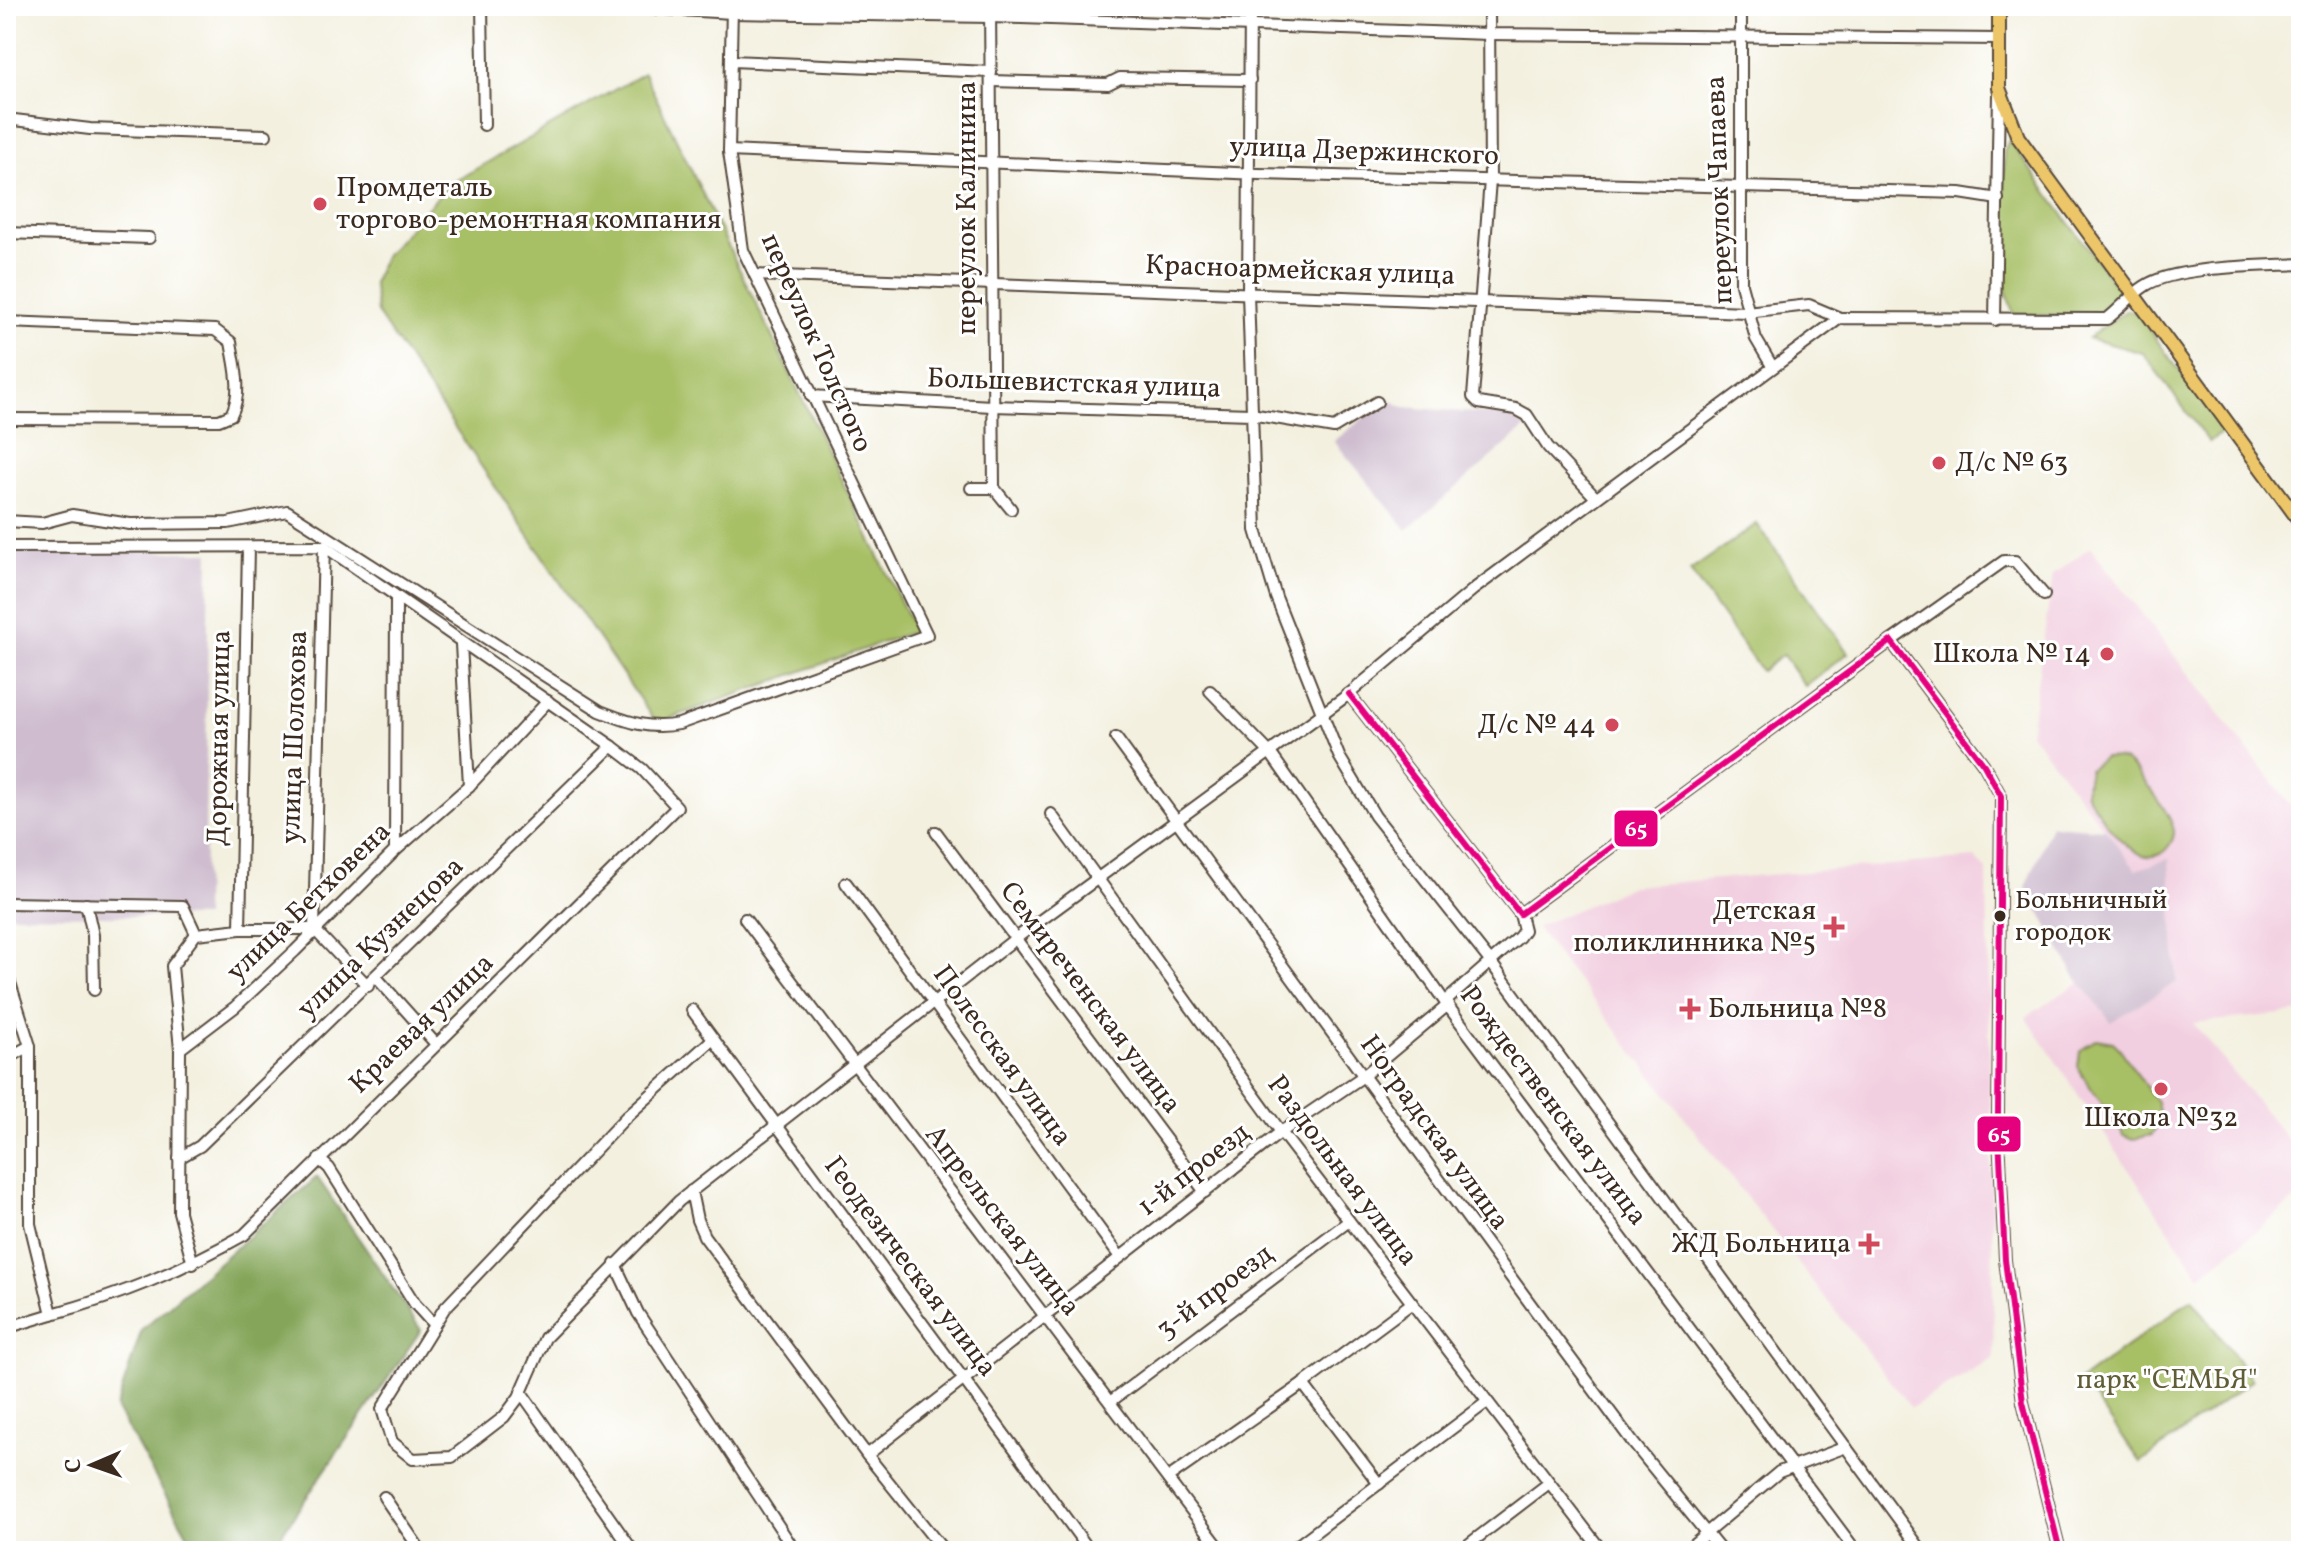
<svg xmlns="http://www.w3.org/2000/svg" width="2307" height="1557" viewBox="0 0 2307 1557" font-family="Vollkorn,serif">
<rect width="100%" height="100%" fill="#fff"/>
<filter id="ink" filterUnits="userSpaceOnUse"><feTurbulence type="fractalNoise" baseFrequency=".0125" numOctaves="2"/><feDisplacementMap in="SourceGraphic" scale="16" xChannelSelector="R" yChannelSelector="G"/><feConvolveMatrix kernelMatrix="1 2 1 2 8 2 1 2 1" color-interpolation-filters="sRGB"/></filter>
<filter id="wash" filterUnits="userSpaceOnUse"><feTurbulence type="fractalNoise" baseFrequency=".006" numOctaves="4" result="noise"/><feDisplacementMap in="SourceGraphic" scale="32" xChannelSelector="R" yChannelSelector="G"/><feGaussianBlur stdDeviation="1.8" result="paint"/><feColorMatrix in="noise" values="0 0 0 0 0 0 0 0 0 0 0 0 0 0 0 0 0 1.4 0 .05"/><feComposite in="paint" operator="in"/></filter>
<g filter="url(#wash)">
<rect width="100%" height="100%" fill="#f3f0df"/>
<g fill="#f2cfe0">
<polygon points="2090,547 2292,807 2301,807 2301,1012 2193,1023 2301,1156 2301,1195 2200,1276 2026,1017 2080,982 2111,1022 2177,982 2169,860 2136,870 2030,733 2053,575"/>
<polygon points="1975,858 1987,870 1994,1358 1911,1408 1536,927 1632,886"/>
</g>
<g fill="#cfbdcf">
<polygon points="1388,399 1404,407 1523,417 1529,425 1407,530 1334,441"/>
<polygon points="6,551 209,552 204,917 6,915"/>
<polygon points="2051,825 2105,829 2136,870 2169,859 2177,982 2111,1022 2075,976 2026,887"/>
</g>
<g fill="#a7bf65" stroke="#717442" stroke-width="2">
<polygon points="644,73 915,631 656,723 377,313 373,283 384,257 448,185"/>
<polygon points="2009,140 2120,292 2120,302 2105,314 2014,316 2004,284 2004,151"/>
<polygon points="2127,310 2136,312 2224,431 2209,442 2143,353 2088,338"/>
<polygon points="1757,524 1848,653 1805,686 1783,655 1761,671 1690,571"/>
<path d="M2104 758C2111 757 2117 757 2123 760 2136 767 2176 819 2174 834 2173 842 2167 850 2160 854 2133 868 2097 812 2085 792L2089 769Z"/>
<polygon points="2096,1039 2113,1042 2120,1049 2157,1103 2161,1120 2152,1135 2134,1139 2124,1135 2082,1075 2078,1066 2080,1051"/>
<polygon points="2192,1299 2252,1380 2141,1462 2081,1380"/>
</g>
<polygon fill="#85a65a" stroke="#60683c" stroke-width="2" points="317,1177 421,1330 270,1551 197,1551 116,1408 142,1329"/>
</g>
<g filter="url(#ink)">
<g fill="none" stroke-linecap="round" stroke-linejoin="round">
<defs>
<g id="minor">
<polyline points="482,6 484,125"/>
<polyline points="614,6 732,13 990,17 1489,34 1999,39"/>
<polyline points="1250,6 1248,293 1256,530 1276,597 1339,756 1375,816 1489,960 1922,1551"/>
<polyline points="1489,6 1490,180 1473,397 1479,403 1516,409 1527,415 1548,447 1596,498"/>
<polyline points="1741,6 1741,284 1756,339 1772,366"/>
<polyline points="731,61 991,72"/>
<polyline points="991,81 1108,84 1120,78 1250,80"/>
<polyline points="6,119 90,129 266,135"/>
<polyline points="729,151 1258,174 1960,193 1998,199"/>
<polyline points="6,233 149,238"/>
<polyline points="755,275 1746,312 1809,305 1840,318"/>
<polyline points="1995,320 1999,94"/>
<path d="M6 322 215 330 231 342C235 366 243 392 231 415L219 420 6 419"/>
<polyline points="811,396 992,406 1251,414 1334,428 1377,402"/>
<polyline points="971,488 994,488 990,6"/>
<polyline points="994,488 1011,509"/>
<path d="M6 521 42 523 72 515 130 524 228 523 287 511 600 711C628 722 649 730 679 724L927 635 743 250 729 151 732 6"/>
<path d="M6 547 324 546 612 746 642 769 677 807 244 1235C180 1271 122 1295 52 1314L30 1224V1046L6 970"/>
<polyline points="1891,641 2004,561 2015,561 2044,595"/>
<polyline points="461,644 469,786"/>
<polyline points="1210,691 1271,754 1445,1002 1856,1551"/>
<polyline points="1349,694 1520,914 1891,641 1984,765 2001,796 1998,1115 2005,1260 2023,1402 2060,1551"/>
<polyline points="1116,738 1551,1332 1634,1444 1721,1551"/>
<polyline points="1051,814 1281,1132 1602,1551"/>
<polyline points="936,832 1205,1192"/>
<polyline points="395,851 396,599"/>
<polyline points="846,883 1120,1257"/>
<polyline points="6,903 183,906 196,934"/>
<polyline points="86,904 93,935 94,990"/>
<polyline points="745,919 1222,1551"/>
<polyline points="240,929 248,548"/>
<polyline points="314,929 324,546"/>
<polyline points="376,977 435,1043"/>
<polyline points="1445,1002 1519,937 1524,930 1520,914"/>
<polyline points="692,1010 1090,1551"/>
<path d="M713 1039 626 1117 444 1309 382 1409 392 1442 413 1459 452 1457 504 1417 519 1397 545 1338 679 1201 1015 939 1349 694 1474 589 1840 318 2107 319C2120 309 2132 294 2145 286 2174 266 2264 266 2301 264"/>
<polyline points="180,1049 235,1007 295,951 395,851 469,786 548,701"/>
<polyline points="6,1059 30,1046"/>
<polyline points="179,1158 200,1146 612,746"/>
<polyline points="319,1159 329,1168 415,1304 434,1325"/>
<polyline points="691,1191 697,1220 704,1236 867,1455 944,1551"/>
<polyline points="193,1264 179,1212 180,1049 172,966 196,934 240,929 314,929 368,986"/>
<polyline points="615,1264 638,1313 795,1551"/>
<polyline points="6,1328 52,1314"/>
<polyline points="1303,1384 1379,1484"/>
<polyline points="521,1392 633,1551"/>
<polyline points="1110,1402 1349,1221"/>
<polyline points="867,1455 1281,1132 1362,1077 1448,1005"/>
<polyline points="1168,1478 1303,1384 1412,1303"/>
<polyline points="384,1497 421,1551"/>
<polyline points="1290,1551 1487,1402"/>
<polyline points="1460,1551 1549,1483"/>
<polyline points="1685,1551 1779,1472 1846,1447"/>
</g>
<polyline id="major" points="1999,6 1999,88 2018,137 2301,523"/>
</defs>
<use href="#minor" stroke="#57483b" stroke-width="14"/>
<use href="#major" stroke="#57483b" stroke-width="16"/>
<use href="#minor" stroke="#fff" stroke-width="10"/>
<use href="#major" stroke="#ecc669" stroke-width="12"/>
<defs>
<polyline id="bus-1" points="1349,694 1520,914 1891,641 1984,765 2001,796 1998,1115 2005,1260 2023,1402 2060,1551"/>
</defs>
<use href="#bus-1" stroke="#fff" stroke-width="12"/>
<use href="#bus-1" stroke="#e5007d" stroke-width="6"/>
</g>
</g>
<g fill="#d1495b" stroke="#fff" stroke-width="3">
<circle cx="320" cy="204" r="8"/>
<circle cx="1939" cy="463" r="8"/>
<circle cx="2107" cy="654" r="8"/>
<circle cx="1612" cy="725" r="8"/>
<path d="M1830 915h8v8h8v8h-8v8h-8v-8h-8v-8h8z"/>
<path d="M1686 997h8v8h8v8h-8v8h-8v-8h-8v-8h8z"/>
<circle cx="2161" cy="1089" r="8"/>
<path d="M1865 1232h8v8h8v8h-8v8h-8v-8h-8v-8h8z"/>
</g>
<circle fill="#3b2a1e" stroke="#fff" stroke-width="3" cx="2000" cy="916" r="7"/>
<g text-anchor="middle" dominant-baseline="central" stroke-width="6" stroke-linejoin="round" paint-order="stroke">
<g font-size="26" fill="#3b2a1e" stroke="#fff" text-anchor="start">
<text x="2015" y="901">Больничный<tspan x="2015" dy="32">городок</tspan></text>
</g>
<g font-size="28" fill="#3b2a1e" stroke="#fff">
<text transform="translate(1364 152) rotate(2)">улица Дзержинского</text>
<text transform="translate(1720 190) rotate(-92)">переулок Чапаева</text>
<text transform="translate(967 208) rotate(-90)">переулок Калинина</text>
<text transform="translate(1300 271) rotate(2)">Красноармейская улица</text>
<text transform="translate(816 343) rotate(66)">переулок Толстого</text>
<text transform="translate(1074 384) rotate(2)">Большевистская улица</text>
<text transform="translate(295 737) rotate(-88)">улица Шолохова</text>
<text transform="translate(220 738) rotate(-89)">Дорожная улица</text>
<text transform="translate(309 902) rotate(-44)">улица Бетховена</text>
<text transform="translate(381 938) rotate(-44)">улица Кузнецова</text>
<text transform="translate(1090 998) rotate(53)">Семиреченская улица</text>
<text transform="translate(422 1024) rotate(-44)">Краевая улица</text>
<text transform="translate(1002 1056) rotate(54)">Полесская улица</text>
<text transform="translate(1553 1106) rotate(53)">Рождественская улица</text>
<text transform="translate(1434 1133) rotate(54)">Ноградская улица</text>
<text transform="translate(1194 1170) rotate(-38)">1-й проезд</text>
<text transform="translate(1342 1171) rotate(53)">Раздольная улица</text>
<text transform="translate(1002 1221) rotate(52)">Апрельская улица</text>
<text transform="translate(910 1267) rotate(53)">Геодезическая улица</text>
<text transform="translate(1215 1292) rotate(-37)">3-й проезд</text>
</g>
<g font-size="28" fill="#3b2a1e" stroke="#fff" text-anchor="end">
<text x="336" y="188" text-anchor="start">Промдеталь<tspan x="336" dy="32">торгово-ремонтная компания</tspan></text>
<text x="1955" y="463" text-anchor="start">Д/с № 63</text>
<text x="2091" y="654">Школа № 14</text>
<text x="1596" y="725">Д/с № 44</text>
<text x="1816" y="911">Детская<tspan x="1816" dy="32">поликлинника №5</tspan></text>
<text x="1708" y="1009" text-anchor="start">Больница №8</text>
<text x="2161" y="1118" text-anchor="middle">Школа №32</text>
<text x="1851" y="1244">ЖД Больница</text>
</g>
<g font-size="28" fill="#615e37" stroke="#fff">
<text x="2167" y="1380">парк "СЕМЬЯ"</text>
</g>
</g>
<g stroke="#fff" stroke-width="3">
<rect x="1613" y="809" width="46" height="39" rx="8" fill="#e5007d"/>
<rect x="1976" y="1115" width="46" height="38" rx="8" fill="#e5007d"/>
</g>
<g font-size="22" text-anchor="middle" font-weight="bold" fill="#fff">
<text x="1636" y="836">65</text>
<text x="1999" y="1142">65</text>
</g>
<rect width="2307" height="1557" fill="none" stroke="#fff" stroke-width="32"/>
<g transform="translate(92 1465) rotate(268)" stroke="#ffffff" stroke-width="6" paint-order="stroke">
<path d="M0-6L14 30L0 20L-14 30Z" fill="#3b2a1e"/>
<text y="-12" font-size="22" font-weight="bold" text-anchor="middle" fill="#3b2a1e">С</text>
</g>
</svg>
